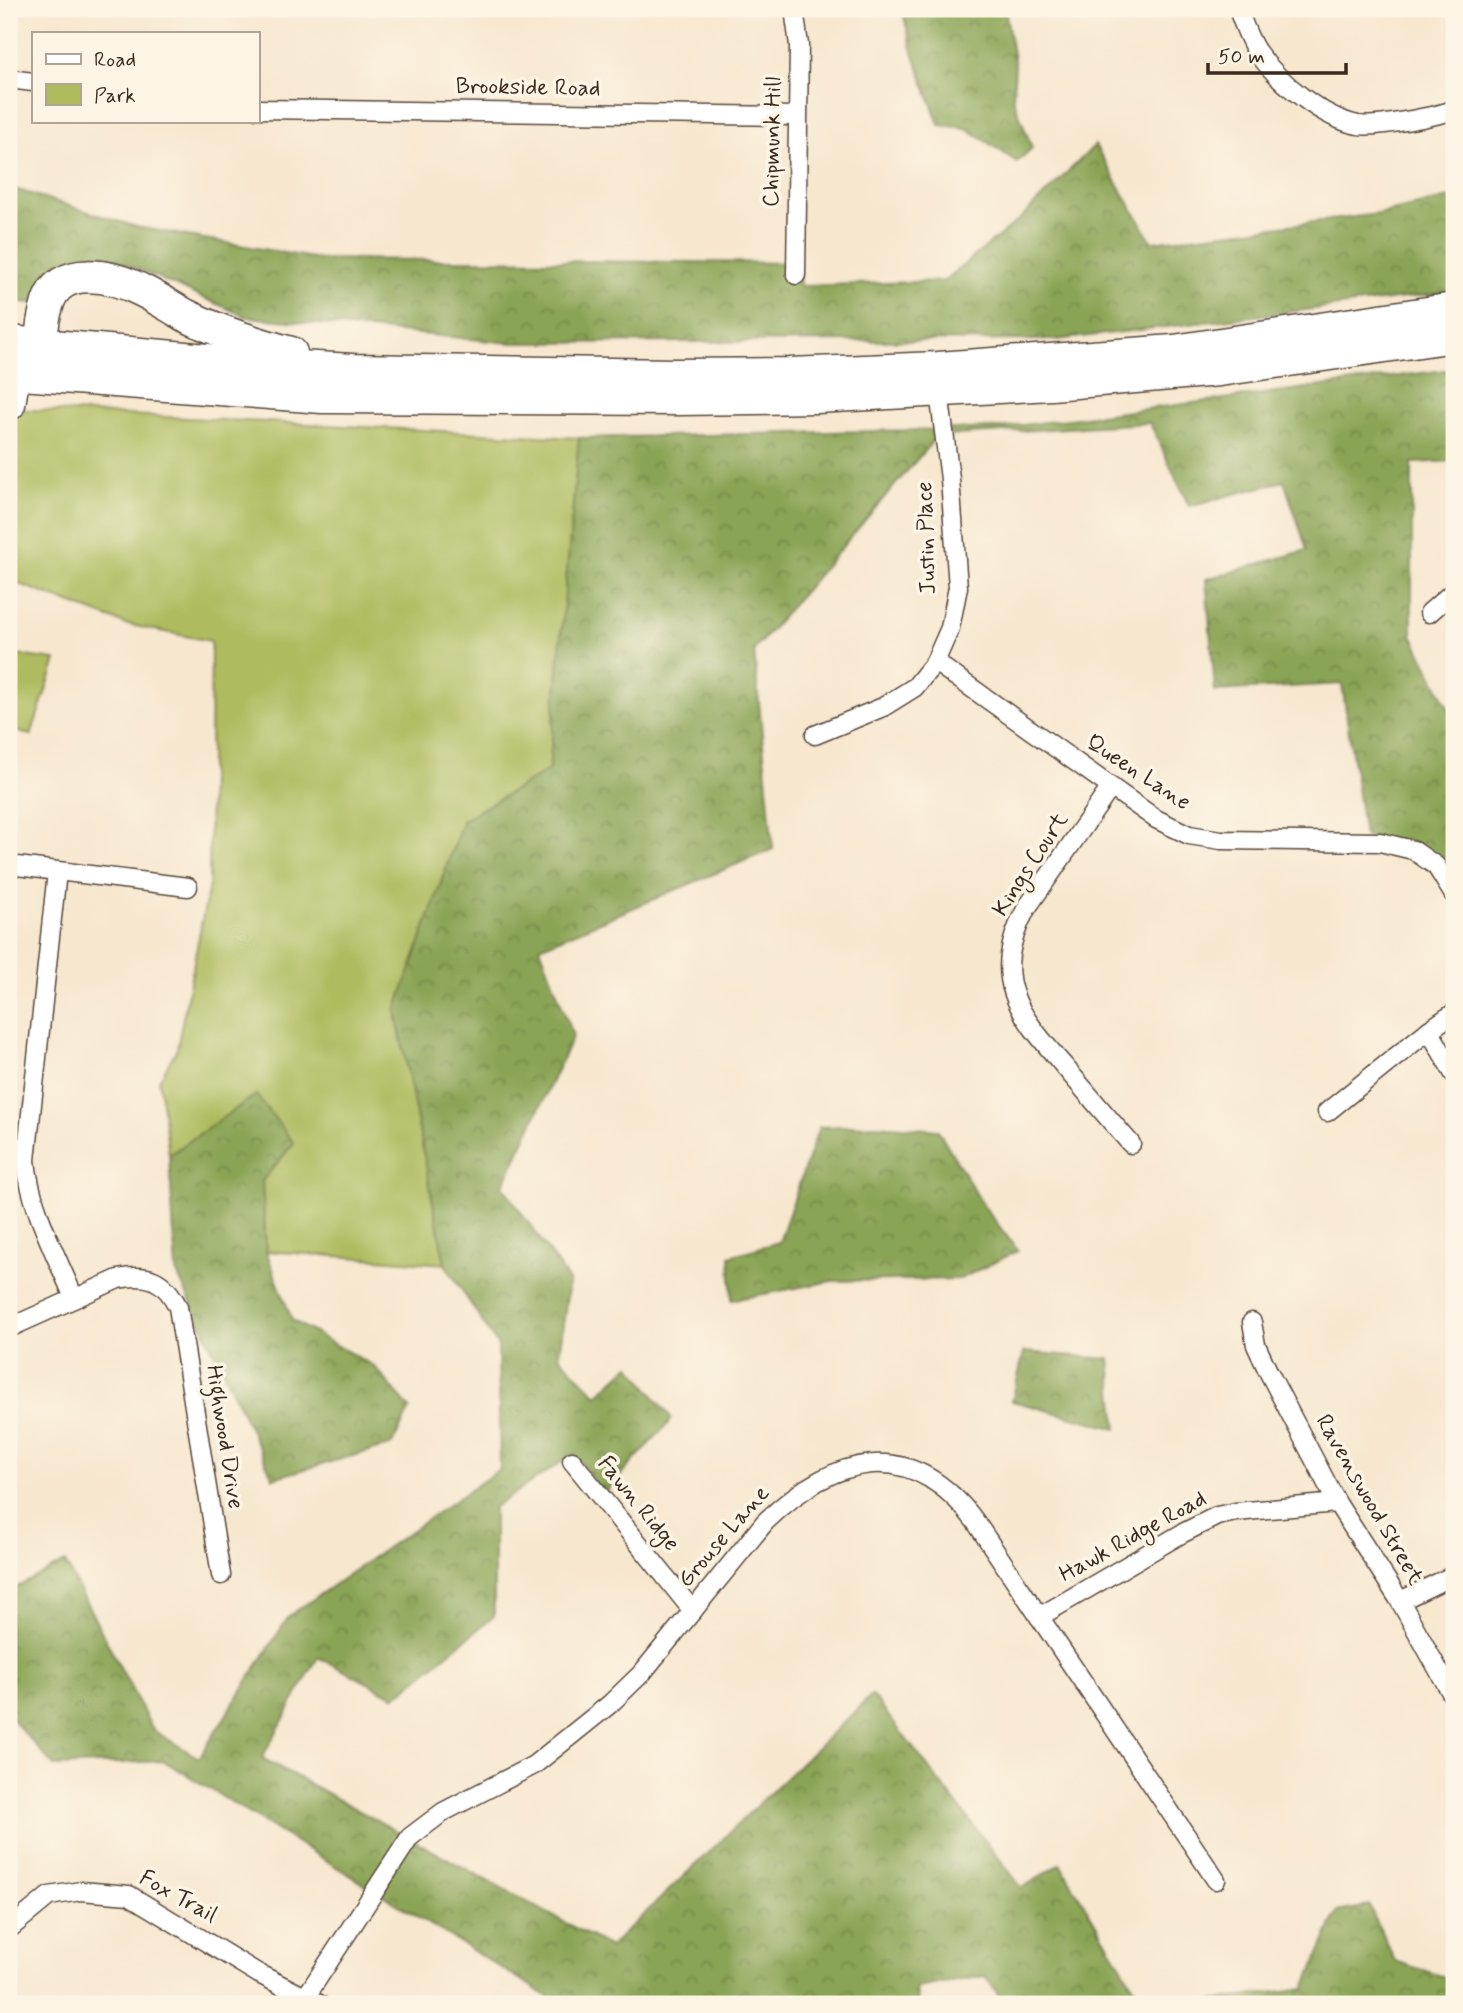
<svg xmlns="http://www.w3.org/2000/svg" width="1463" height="2013" viewBox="0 0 1463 2013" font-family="Mynerve,sans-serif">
<defs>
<pattern id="forest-crowns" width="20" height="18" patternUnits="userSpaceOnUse" patternTransform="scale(1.75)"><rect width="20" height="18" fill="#8aa455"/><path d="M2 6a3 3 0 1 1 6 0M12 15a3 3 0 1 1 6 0" fill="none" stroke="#728646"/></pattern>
</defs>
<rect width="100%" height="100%" fill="#fcf5e5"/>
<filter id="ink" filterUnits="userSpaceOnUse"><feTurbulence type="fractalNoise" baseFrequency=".0143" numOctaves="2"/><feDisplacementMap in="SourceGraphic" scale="14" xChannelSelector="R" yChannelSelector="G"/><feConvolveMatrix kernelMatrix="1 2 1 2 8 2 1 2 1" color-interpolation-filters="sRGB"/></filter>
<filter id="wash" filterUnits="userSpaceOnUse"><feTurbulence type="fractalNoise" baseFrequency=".00686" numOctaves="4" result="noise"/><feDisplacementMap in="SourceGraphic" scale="28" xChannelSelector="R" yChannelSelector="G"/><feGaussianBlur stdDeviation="1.57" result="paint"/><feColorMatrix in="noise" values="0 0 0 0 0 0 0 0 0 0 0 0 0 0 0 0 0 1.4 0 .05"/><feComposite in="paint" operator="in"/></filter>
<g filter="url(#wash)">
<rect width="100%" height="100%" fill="#f7e7cf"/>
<g fill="#aebc5e" stroke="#74733e" stroke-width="2">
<polygon points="13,409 579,438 549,770 463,820 396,1011 445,1264 266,1251 256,1095 169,1155 159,1080 177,1049 209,885 211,641 125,624 9,580 9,413"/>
<polygon points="9,654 56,660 31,735 9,730"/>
</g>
<g fill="url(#forest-crowns)" stroke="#62673a" stroke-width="2">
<polygon points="902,9 1005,9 1015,65 1013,98 1032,148 1017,162 966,128 939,125 913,52"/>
<polygon points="1095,145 1152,242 1378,214 1454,197 1454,292 1056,340 511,343 247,317 106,255 55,265 32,303 9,301 9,187 137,227 319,259 798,263 800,286 944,281 1021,218"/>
<polygon points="1454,369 1454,461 1412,463 1412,635 1454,719 1454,860 1435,873 1406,847 1364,836 1342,684 1215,691 1206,579 1307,550 1284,481 1189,506 1150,423 937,436 754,650 773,849 540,947 573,1036 503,1186 569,1281 559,1356 597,1395 630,1365 672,1419 604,1494 574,1454 494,1507 494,1616 395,1697 318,1657 262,1758 610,1947 872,1695 1022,1888 1060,1864 1144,2004 1005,2004 985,1976 916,1988 918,2004 560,2004 164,1761 54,1766 9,1716 9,1591 65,1562 153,1730 199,1758 289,1616 500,1469 498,1346 445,1264 396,1011 463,820 549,770 579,438 1000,428"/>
<polygon points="256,1095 294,1143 262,1181 266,1251 292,1320 375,1367 410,1409 392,1445 273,1478 176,1271 169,1155"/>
<polygon points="877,1125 938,1130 983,1205 1018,1251 960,1279 832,1281 732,1300 730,1256 779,1242 819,1127"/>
<polygon points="1024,1352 1110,1359 1117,1429 1012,1401"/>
<polygon points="1369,1906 1395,1961 1454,1980 1454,2004 1190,2004 1305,1988 1337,1912"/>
</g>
</g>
<g filter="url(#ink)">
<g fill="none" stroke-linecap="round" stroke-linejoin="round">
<defs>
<g id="street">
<polyline points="794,9 799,45 796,275"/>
<path d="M1238 9C1243 23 1249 41 1258 53 1279 82 1322 118 1358 125 1376 128 1436 116 1454 110"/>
<polyline points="9,79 33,82"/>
<polyline points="257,109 797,116"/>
<polyline points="1429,613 1454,591"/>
<polyline points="935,662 1156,819 1189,835 1221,840 1380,842 1413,850 1436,866 1454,895"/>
<polyline points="815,735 883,707 915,687 935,662 950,628 958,587 950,479 939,392"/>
<path d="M1111 787 1026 909C989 979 1018 1013 1064 1066 1086 1092 1108 1118 1131 1144"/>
<polyline points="9,865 188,887"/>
<path d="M57 872 26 1160C30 1208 56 1254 74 1298"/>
<polyline points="1429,1030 1454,1074"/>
<polyline points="1327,1112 1429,1030 1454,1013"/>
<polyline points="1252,1322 1256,1345 1268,1371 1337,1503 1400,1601 1454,1698"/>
<path d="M9 1328 118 1279C148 1273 164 1279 178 1307L221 1575"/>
<polyline points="572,1461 693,1611"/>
<polyline points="1400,1601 1454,1575"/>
<polyline points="1039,1617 1181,1534 1217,1516 1236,1512 1337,1503"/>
<polyline points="9,1929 49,1896 81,1891 129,1895 259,1974 319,2004"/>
<path d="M305 1998 410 1837 443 1812 534 1765 610 1704 642 1673 765 1522C834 1455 910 1435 975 1521L1216 1880"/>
</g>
<g id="highway">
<polyline points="9,342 262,365 353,370 675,375 790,374 938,368 1174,351 1454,309"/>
<path d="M41 365C41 345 41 324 47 306 58 262 113 276 143 291 157 298 171 307 185 315 219 332 254 343 291 353"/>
<polyline points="9,373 322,397 678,399 816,397 1051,384 1219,370 1454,336"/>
<polyline points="9,384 11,392 9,404"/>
</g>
</defs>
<use href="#street" stroke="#574639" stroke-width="21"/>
<use href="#highway" stroke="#574639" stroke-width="35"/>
<use href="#street" stroke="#fff" stroke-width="18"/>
<use href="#highway" stroke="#fff" stroke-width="32"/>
</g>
</g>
<g text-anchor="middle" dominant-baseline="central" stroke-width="7" stroke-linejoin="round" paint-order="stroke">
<g font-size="23" fill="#3b2a1e" stroke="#fcf5e5">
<text transform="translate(528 88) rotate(1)">Brookside Road</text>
<text transform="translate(773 142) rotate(-89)">Chipmunk Hill</text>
<text transform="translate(927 538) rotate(-92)">Justin Place</text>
<text transform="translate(1138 773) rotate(33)">Queen Lane</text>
<text transform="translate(1031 865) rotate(-57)">Kings Court</text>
<text transform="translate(224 1437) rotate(81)">Highwood Drive</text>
<text transform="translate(1369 1500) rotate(60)">Ravenswood Street</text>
<text transform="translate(638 1504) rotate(51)">Fawn Ridge</text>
<text transform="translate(724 1537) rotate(-49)">Grouse Lane</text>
<text transform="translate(1133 1537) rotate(-29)">Hawk Ridge Road</text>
<text transform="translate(178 1897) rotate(29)">Fox Trail</text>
</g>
</g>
<rect width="1463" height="2013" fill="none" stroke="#fcf5e5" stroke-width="35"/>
<rect x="32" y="32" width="228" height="91" fill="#fcf5e5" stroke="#afa495" stroke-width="2"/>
<rect x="46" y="54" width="35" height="10" fill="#ffffff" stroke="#afa495" stroke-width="2"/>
<text x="94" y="66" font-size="21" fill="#3b2a1e">Road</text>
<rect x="46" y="84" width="35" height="21" fill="#aebc5e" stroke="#afa495" stroke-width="2"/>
<text x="94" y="102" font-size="21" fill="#3b2a1e">Park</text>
<path d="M1208 63v10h138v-10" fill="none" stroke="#3b2a1e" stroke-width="3.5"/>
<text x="1218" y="63" font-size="21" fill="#3b2a1e" stroke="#fcf5e5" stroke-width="5" paint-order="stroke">50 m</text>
</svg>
